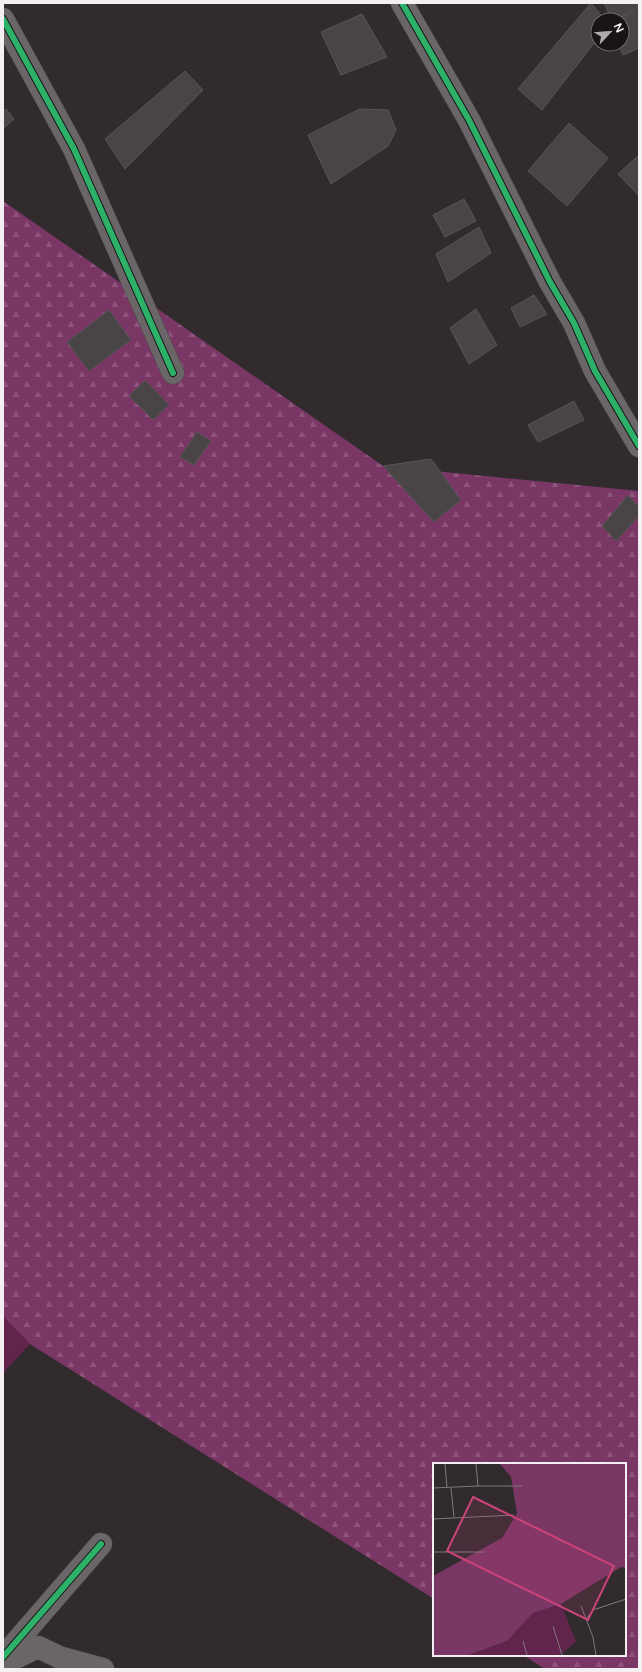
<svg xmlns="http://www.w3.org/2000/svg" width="642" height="1672" viewBox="0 0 642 1672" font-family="'Varela Round',sans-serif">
<defs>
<pattern id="forest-firs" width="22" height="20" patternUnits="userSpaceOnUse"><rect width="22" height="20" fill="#7a3664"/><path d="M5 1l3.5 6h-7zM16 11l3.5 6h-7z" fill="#8e537b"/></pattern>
</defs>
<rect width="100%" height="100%" fill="#312b2e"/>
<polygon fill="#61244d" points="3,1316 30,1344 3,1373"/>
<polygon fill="url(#forest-firs)" points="3,201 383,466 639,491 639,1669 545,1669 523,1655 625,1655 625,1464 434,1464 434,1599 30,1344 3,1316"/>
<g fill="#494446" stroke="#595456">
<polygon points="591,3 605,20 598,20 598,38 542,110 518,89"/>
<polygon points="604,3 639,3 639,7 616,20 612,20"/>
<polygon points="639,9 639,48 623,55 618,44 622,44 622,20 617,20"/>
<polygon points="362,14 387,57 341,75 321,32"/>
<polygon points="185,71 203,90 125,169 105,139"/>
<polygon points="6,109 14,119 3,129 3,111"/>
<polygon points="360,109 388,110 396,130 388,146 331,184 308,135"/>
<polygon points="569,123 608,158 567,206 528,171"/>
<polygon points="639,155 639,196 618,174"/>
<polygon points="464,199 476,221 445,237 433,215"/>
<polygon points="479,227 491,253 448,282 436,254"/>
<polygon points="534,295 547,314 520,327 511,308"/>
<polygon points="476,309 497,345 469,364 450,328"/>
<polygon points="109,310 131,340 89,371 67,342"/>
<polygon points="145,380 169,405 153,420 129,396"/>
<polygon points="574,401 584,420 538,442 528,425"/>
<polygon points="197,432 211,441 194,465 180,457"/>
<polygon points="431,459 461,500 434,522 383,466"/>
<polygon points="628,495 639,507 639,516 616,541 602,526"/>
</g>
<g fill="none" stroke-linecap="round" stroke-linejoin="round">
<defs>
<g id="minor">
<polyline points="402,3 469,120 550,282 574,323 595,371 639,446"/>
<polyline points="3,19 74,149 173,373"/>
<polyline points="3,1657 101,1544"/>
<polyline points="3,1664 38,1647 59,1657 103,1669"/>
</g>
</defs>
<use href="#minor" stroke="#4d484b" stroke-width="23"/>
<use href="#minor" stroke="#6a6668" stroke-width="22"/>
<defs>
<g id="cycleway">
<polyline points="402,3 469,120 550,282 574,323 595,371 639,446"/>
<polyline points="3,19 74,149 173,373"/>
<polyline points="3,1657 101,1544"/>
</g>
</defs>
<use href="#cycleway" stroke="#181416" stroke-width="8"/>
<use href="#cycleway" stroke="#2db169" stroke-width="6"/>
</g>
<g transform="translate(433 1463)">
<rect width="193" height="193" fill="#312b2e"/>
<path d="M128 141 143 179 127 192H36L74 178 100 150Z" fill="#61244d"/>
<path d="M67 1H193V105L188 104 128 141 100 150 74 178 36 192H0V113L69 75 84 50 78 14Z" fill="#7a3664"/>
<path fill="none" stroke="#7f797c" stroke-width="1" d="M12 1 14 25M45 23H89M0 25 45 23 43 1M18 25 21 54M0 56 81 52M0 89H52M148 143 160 174 163 192M154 155 160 147 193 136M120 163 129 192M90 178 94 192"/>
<path fill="#cc4379" fill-opacity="0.15" stroke="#cc4379" stroke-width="2" d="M40 34 181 103 155 157 14 88Z"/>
<rect width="193" height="193" fill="none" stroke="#f5eef2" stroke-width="2"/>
</g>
<rect width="642" height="1672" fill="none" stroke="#f5eef2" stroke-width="8"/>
<g transform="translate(610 32) rotate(64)"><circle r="19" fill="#181416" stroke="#706b6e"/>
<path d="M0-3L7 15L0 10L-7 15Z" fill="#b0aaad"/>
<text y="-6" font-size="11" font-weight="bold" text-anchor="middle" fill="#f5eef2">N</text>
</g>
</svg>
